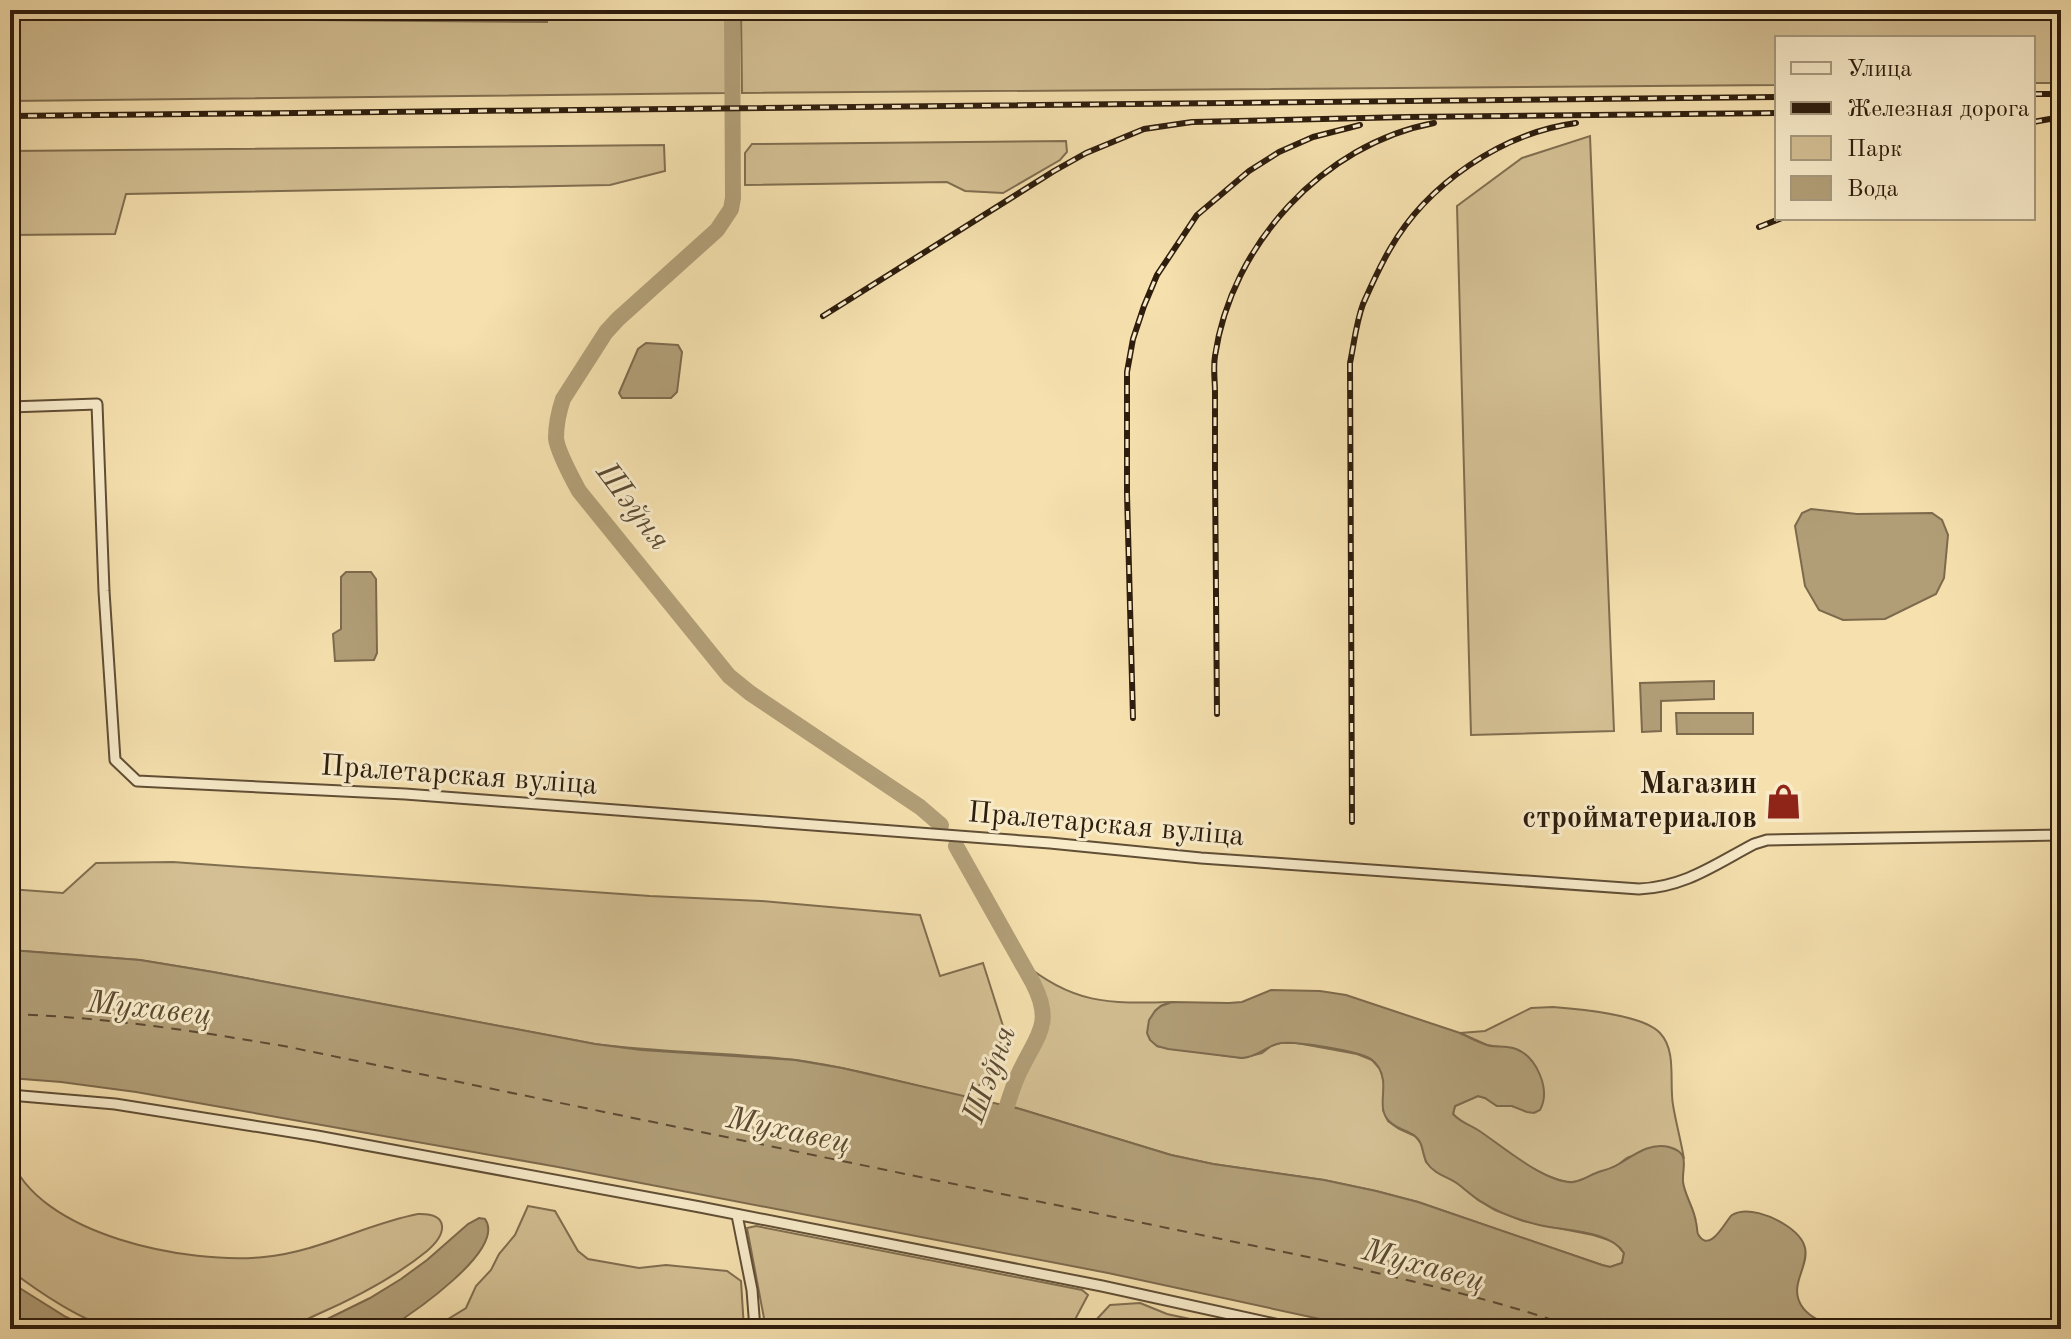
<svg xmlns="http://www.w3.org/2000/svg" width="2071" height="1339" viewBox="0 0 2071 1339" font-family="'Old Standard TT',serif">
<rect width="100%" height="100%" fill="#f5e0ae"/>
<filter id="stains"><feTurbulence type="fractalNoise" baseFrequency=".0025" numOctaves="4"/><feColorMatrix values="0 0 0 0 .2 0 0 0 0 .09 0 0 0 0 .02 0 0 0 .5 -.17"/></filter>
<radialGradient id="worn" r=".72"><stop offset=".6" stop-color="#630" stop-opacity="0"/><stop offset="1" stop-color="#630" stop-opacity=".3"/></radialGradient>
<g fill="#d3bf93" stroke="#806e50" stroke-width="2">
<polygon points="10,10 291,10 292,17 311,20 547,22 547,10 726,10 726,93 10,101"/>
<polygon points="741,10 2061,10 2061,83 2033,83 2033,38 1777,38 1777,85 742,93"/>
<polygon points="1590,136 1614,731 1471,735 1457,206 1522,158"/>
<polygon points="1066,141 1067,152 1060,160 1003,193 965,191 947,182 745,185 745,153 752,144"/>
<polygon points="664,145 665,171 610,185 126,194 115,234 10,235 10,151"/>
<polygon points="10,699 18,700 18,760 10,788"/>
<path d="M173 862 650 896 761 901 920 915 940 976 983 963 1003 1026 996 1072 964 1097C908 1084 853 1068 796 1060 729 1052 662 1053 595 1044L213 972 140 960 10 950V889L63 893 96 863Z"/>
<path d="M1021 961C1072 1004 1108 1004 1172 1002L1161 1006 1155 1011 1157 1046 1242 1058 1262 1053 1271 1046 1280 1043H1297L1357 1054 1372 1060 1380 1069 1384 1082 1383 1110 1388 1121 1399 1129 1415 1136 1421 1143 1426 1162 1442 1175 1455 1181 1478 1200 1495 1210 1523 1221 1593 1235 1615 1242 1624 1253 1622 1263 1610 1267 1602 1265 1418 1202 1376 1191 1324 1180 1213 1164 1171 1155 1007 1105 1013 1086 1041 1029 1044 1013 1041 998Z"/>
<path d="M1553 1007C1579 1009 1642 1014 1660 1033 1677 1051 1669 1082 1673 1105 1676 1123 1681 1141 1684 1159L1679 1152C1665 1154 1642 1153 1629 1157 1625 1159 1622 1162 1619 1164 1613 1168 1578 1182 1572 1182 1544 1183 1483 1136 1458 1119L1453 1114 1455 1106 1478 1096 1485 1098 1497 1106H1512L1520 1108 1532 1063 1518 1050 1487 1045 1460 1033 1485 1031 1531 1008Z"/>
<path d="M10 1156C37 1236 191 1265 264 1257 318 1252 366 1224 418 1214 450 1213 447 1234 427 1251 394 1278 355 1298 316 1315 306 1320 294 1326 282 1329 273 1331 261 1329 252 1329 231 1329 211 1329 190 1329 168 1329 138 1332 117 1329 85 1324 36 1290 10 1270Z"/>
<polygon points="528,1206 555,1211 578,1251 588,1259 639,1268 666,1265 727,1271 741,1281 744,1329 432,1329 466,1308 476,1286 491,1270 499,1254 515,1235"/>
<polygon points="756,1226 1082,1290 1088,1295 1070,1329 766,1329 747,1228"/>
<polygon points="1140,1303 1167,1314 1236,1329 1095,1329 1095,1321 1110,1305"/>
</g>
<g fill="#b19e77" stroke="#7d6a4d" stroke-width="2">
<polygon points="646,343 678,345 682,352 677,392 671,398 622,398 619,393 638,349"/>
<polygon points="1811,509 1857,514 1932,513 1942,520 1948,535 1944,578 1936,594 1885,619 1843,620 1819,610 1805,586 1795,526 1802,513"/>
<polygon points="346,572 371,572 376,579 377,653 374,660 335,661 333,634 341,629 341,577"/>
<polygon points="1714,681 1714,699 1661,701 1661,731 1642,732 1640,683"/>
<polygon points="1676,713 1753,713 1753,734 1677,734"/>
<path d="M10 950 140 960 213 972 595 1044 642 1050 795 1060 842 1068 1020 1109 1171 1155 1213 1164 1324 1180 1376 1191 1418 1202 1602 1265 1610 1267 1622 1263 1624 1253C1610 1230 1563 1231 1539 1225 1519 1220 1499 1213 1482 1202 1473 1197 1466 1190 1458 1184 1448 1177 1434 1174 1427 1163 1422 1155 1424 1143 1415 1136 1407 1130 1396 1129 1389 1121 1378 1110 1385 1094 1383 1080 1382 1072 1378 1064 1371 1059 1359 1051 1296 1041 1281 1043 1266 1045 1261 1056 1242 1058L1168 1049 1157 1046 1150 1040 1147 1033 1149 1020 1155 1011 1161 1006 1172 1002 1229 1003 1242 1002 1271 990 1320 991 1346 995 1460 1033C1470 1038 1479 1043 1490 1046 1499 1047 1508 1046 1516 1049 1537 1057 1551 1090 1540 1110L1534 1113 1527 1112 1512 1106H1497L1485 1098 1478 1096 1455 1106 1453 1114C1460 1122 1470 1125 1478 1130 1501 1145 1547 1185 1574 1182 1582 1181 1588 1176 1596 1173 1604 1170 1611 1169 1619 1164 1634 1155 1650 1142 1669 1147 1691 1153 1682 1166 1683 1182 1685 1196 1694 1208 1696 1222 1697 1225 1697 1232 1698 1234 1710 1256 1727 1218 1732 1215 1747 1206 1771 1216 1784 1224 1831 1253 1784 1276 1801 1305 1808 1317 1824 1323 1836 1329H1366L1108 1273 558 1167 136 1092 61 1082 10 1078Z"/>
<path d="M479 1218 485 1219C507 1250 410 1315 387 1329H307L370 1298 401 1279 427 1260 468 1224Z"/>
<polygon points="10,1282 66,1317 92,1329 10,1329"/>
</g>
<g fill="none" stroke-linecap="round" stroke-linejoin="round">
<polyline stroke="#7d6a4d" stroke-width="3" points="732,12 1372,19 1873,10"/>
<g stroke="#b19e77" stroke-width="16">
<path d="M732 10 733 198 731 209 717 230 618 319 606 332 563 399C559 411 556 425 556 438 557 450 573 480 579 491L729 676 750 693 920 807 941 825"/>
<path d="M956 846 1033 983C1054 1024 1037 1035 1020 1071 1011 1089 1007 1107 1001 1125"/>
</g>
<path stroke="#5c4a32" stroke-width="2" stroke-dasharray="10 8" stroke-linecap="butt" d="M10 1014C104 1017 196 1031 289 1047L1313 1258C1402 1279 1492 1298 1579 1329"/>
<defs>
<g id="minor">
<path d="M10 407 97 404 104 591 115 760 137 781 405 794 1050 843 1201 858 1639 889C1685 887 1714 865 1754 844L1767 840 2061 835"/>
<polyline points="10,1095 115,1104 317,1136 700,1207 1102,1286 1298,1329"/>
<polyline points="737,1215 752,1290 755,1329"/>
</g>
</defs>
<use href="#minor" stroke="#604e35" stroke-width="13"/>
<use href="#minor" stroke="#f8ebca" stroke-width="9"/>
<defs>
<g id="rail">
<polyline points="2033,94 2061,94"/>
<polyline points="10,116 1777,97"/>
<polyline points="2033,122 2061,117"/>
<polyline points="1759,227 1782,218"/>
<polyline points="823,316 1054,171 1086,153 1144,129 1192,122 1407,117 1777,113"/>
<path d="M1217 714C1217 633 1216 552 1215 471 1215 445 1215 419 1215 392 1215 381 1213 368 1215 356 1231 245 1323 144 1434 123"/>
<polyline points="1133,718 1127,494 1127,372 1133,339 1144,306 1157,275 1197,215 1249,171 1279,152 1313,137 1360,125"/>
<path d="M1352 822 1350 363C1354 344 1356 323 1363 304 1371 286 1380 266 1390 249 1427 184 1502 133 1576 123"/>
</g>
</defs>
<use href="#rail" stroke="#2e1d0d" stroke-width="6"/>
<use href="#rail" stroke="#f8ebca" stroke-width="3" stroke-dasharray="9" stroke-linecap="butt"/>
</g>
<defs>
<symbol id="shop-bare" viewBox="-9 -9 18 18"><path d="M-5-2.5h2.3a2.7 3.5 0 0 1 5.4 0H5L5.5 6h-11ZM-1.5-2.5h3a1.5 2.3 0 0 0-3 0Z" fill="#8f2418" stroke="#f8ebca" stroke-width="2.5" paint-order="stroke"/></symbol>
</defs>
<g fill-rule="evenodd">
<use href="#shop-bare" x="1758" y="776" width="51" height="51"/>
</g>
<g text-anchor="middle" dominant-baseline="central" stroke-width="6" stroke-linejoin="round" paint-order="stroke">
<g font-size="30" fill="#2e1d0d" stroke="#f8ebca">
<text transform="translate(459 776) rotate(4)">Пралетарская вуліца</text>
<text transform="translate(1106 825) rotate(5)">Пралетарская вуліца</text>
</g>
<g font-size="30" font-weight="bold" fill="#2e1d0d" stroke="#f8ebca" text-anchor="end">
<text x="1757" y="785">Магазин<tspan x="1757" dy="34">стройматериалов</tspan></text>
</g>
<g font-size="32" font-style="italic" fill="#5c4a32" stroke="#f8ebca">
<text transform="translate(632 507) rotate(53)">Шэўня</text>
<text transform="translate(149 1010) rotate(6)">Мухавец</text>
<text transform="translate(991 1075) rotate(-70)">Шэўня</text>
<text transform="translate(788 1132) rotate(12)">Мухавец</text>
<text transform="translate(1423 1267) rotate(15)">Мухавец</text>
</g>
</g>
<rect width="2071" height="1339" fill="none" stroke="#f5e0ae" stroke-width="40"/>
<rect x="12" y="12" width="2047" height="1315" fill="none" stroke="#2e1d0d" stroke-width="4"/>
<rect x="20" y="20" width="2031" height="1299" fill="none" stroke="#2e1d0d" stroke-width="2"/>
<rect x="1775" y="36" width="260" height="184" fill="#f8ebca" stroke="#a7997e" stroke-width="2"/>
<rect x="1791" y="62" width="40" height="12" fill="#f8ebca" stroke="#a7997e" stroke-width="2"/>
<text x="1847" y="76" font-size="24" fill="#2e1d0d">Улица</text>
<rect x="1791" y="102" width="40" height="12" fill="#2e1d0d" stroke="#a7997e" stroke-width="2"/>
<text x="1847" y="116" font-size="24" fill="#2e1d0d">Железная дорога</text>
<rect x="1791" y="136" width="40" height="24" fill="#d3bf93" stroke="#a7997e" stroke-width="2"/>
<text x="1847" y="156" font-size="24" fill="#2e1d0d">Парк</text>
<rect x="1791" y="176" width="40" height="24" fill="#b19e77" stroke="#a7997e" stroke-width="2"/>
<text x="1847" y="196" font-size="24" fill="#2e1d0d">Вода</text>
<rect width="100%" height="100%" filter="url(#stains)"/>
<rect width="100%" height="100%" fill="url(#worn)"/>
</svg>
